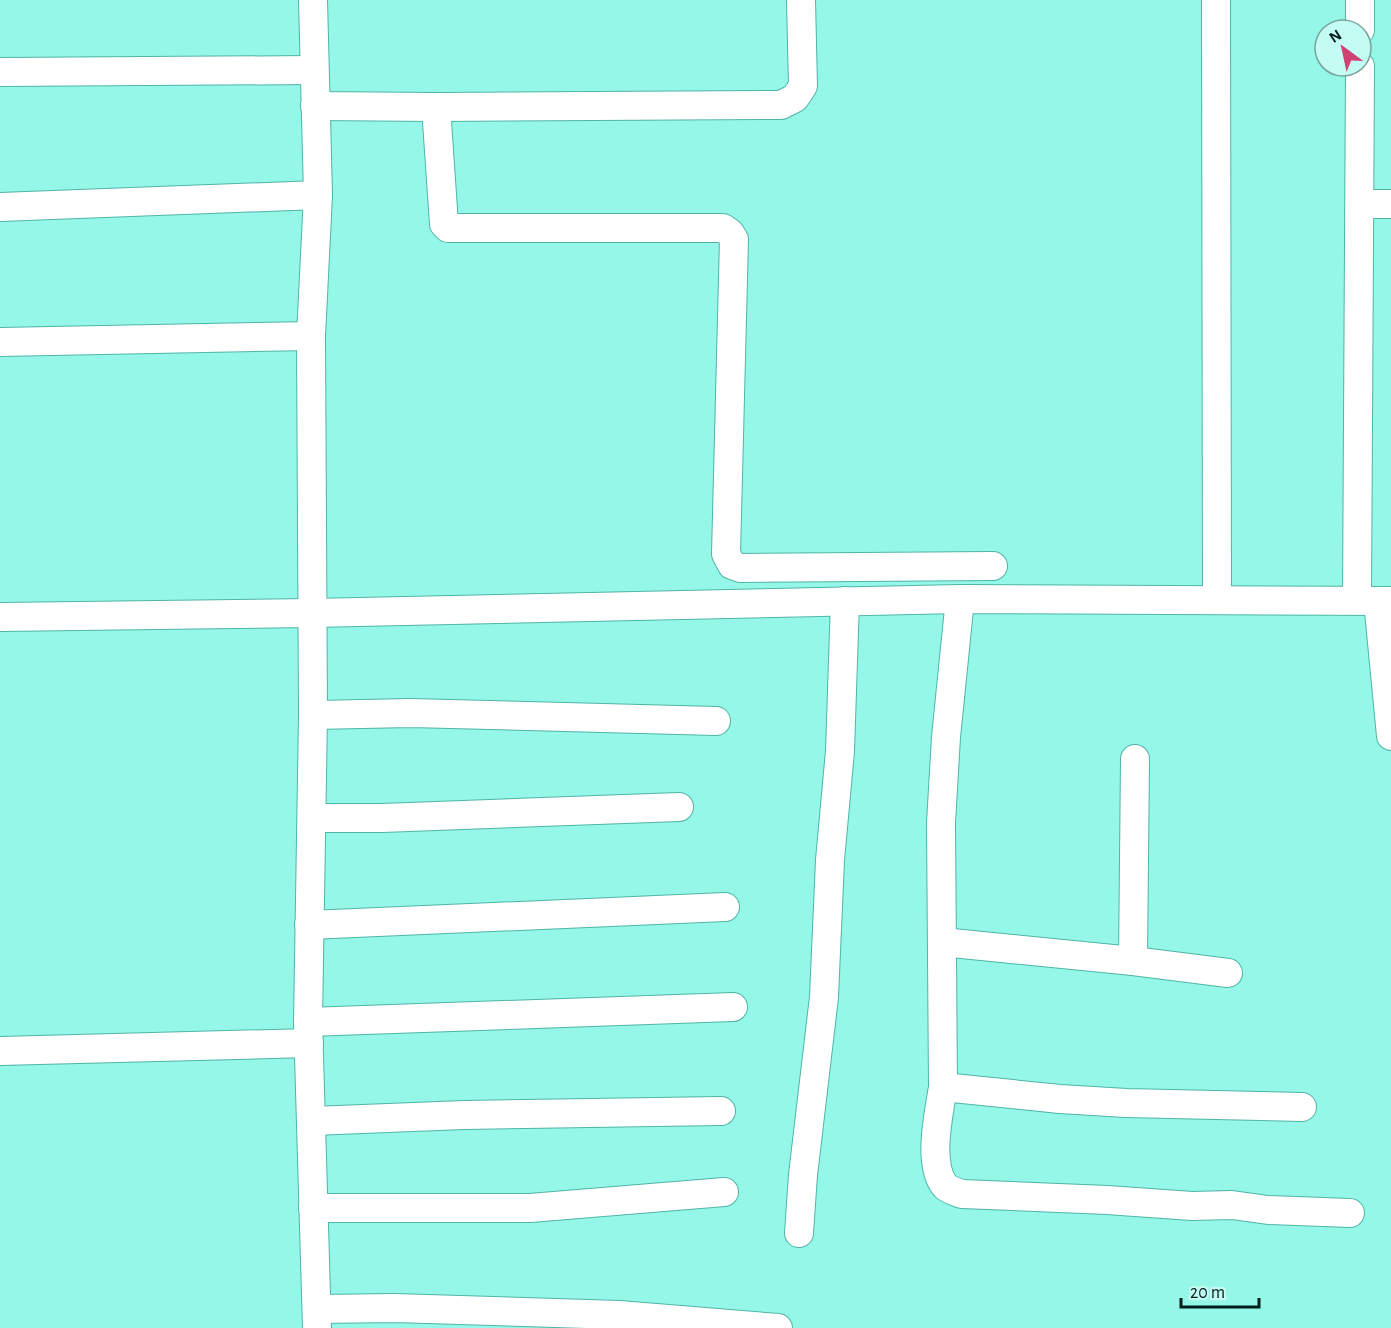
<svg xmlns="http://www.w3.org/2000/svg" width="1391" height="1328" viewBox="0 0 1391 1328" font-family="'Alegreya Sans',sans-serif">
<rect width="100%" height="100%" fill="#94f7e8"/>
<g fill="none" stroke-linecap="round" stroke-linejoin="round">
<defs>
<g id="minor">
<polyline points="313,0 318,195 311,336 313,715 308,1022 317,1328"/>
<polyline points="1216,0 1217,599"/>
<polyline points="1360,0 1360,30"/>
<polyline points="0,72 314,70"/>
<polyline points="315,106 436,107 781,105 795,98 803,86 801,0"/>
<polyline points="436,107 444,224 448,228 723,228 730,233 734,239 726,554 732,565 740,568 993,566"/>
<polyline points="1361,204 1391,204"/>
<polyline points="0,207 318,195"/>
<polyline points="0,342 311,336"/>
<path d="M960 599 946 737 941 823 943 1087C939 1113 927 1164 945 1186 949 1190 956 1192 962 1194L1107 1200 1192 1206 1232 1205 1268 1210 1350 1213"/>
<polyline points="1357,600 1360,66"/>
<polyline points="1378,601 1391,736"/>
<polyline points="0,617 312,613 960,599 1391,601"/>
<polyline points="313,715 411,713 716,721"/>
<polyline points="312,818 382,818 679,807"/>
<polyline points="309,925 725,907"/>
<polyline points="942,942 1133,961 1228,973"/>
<polyline points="1133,961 1135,759"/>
<polyline points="308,1022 733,1007"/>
<polyline points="0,1051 309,1043"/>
<polyline points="943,1087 1060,1099 1126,1103 1302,1107"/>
<polyline points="312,1121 464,1115 721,1111"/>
<polyline points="313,1208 530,1208 724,1192"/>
<polyline points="799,1233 803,1175 824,997 830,860 840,751 845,601"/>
<polyline points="318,1309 394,1308 619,1315 778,1328"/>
</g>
</defs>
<use href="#minor" stroke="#4fb5a7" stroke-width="30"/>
<use href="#minor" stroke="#fff" stroke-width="28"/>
</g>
<g transform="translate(1343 48) rotate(327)"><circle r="28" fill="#c4fcf3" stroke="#76a39c" stroke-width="1.5"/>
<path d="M0-4.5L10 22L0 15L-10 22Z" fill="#cf4273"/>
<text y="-9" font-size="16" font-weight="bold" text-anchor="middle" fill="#001e1a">N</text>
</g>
<path d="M1181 1298v9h78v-9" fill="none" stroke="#001e1a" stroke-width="3"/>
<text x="1190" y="1298" font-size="18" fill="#001e1a" stroke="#c4fcf3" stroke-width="4.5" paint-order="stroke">20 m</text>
</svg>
